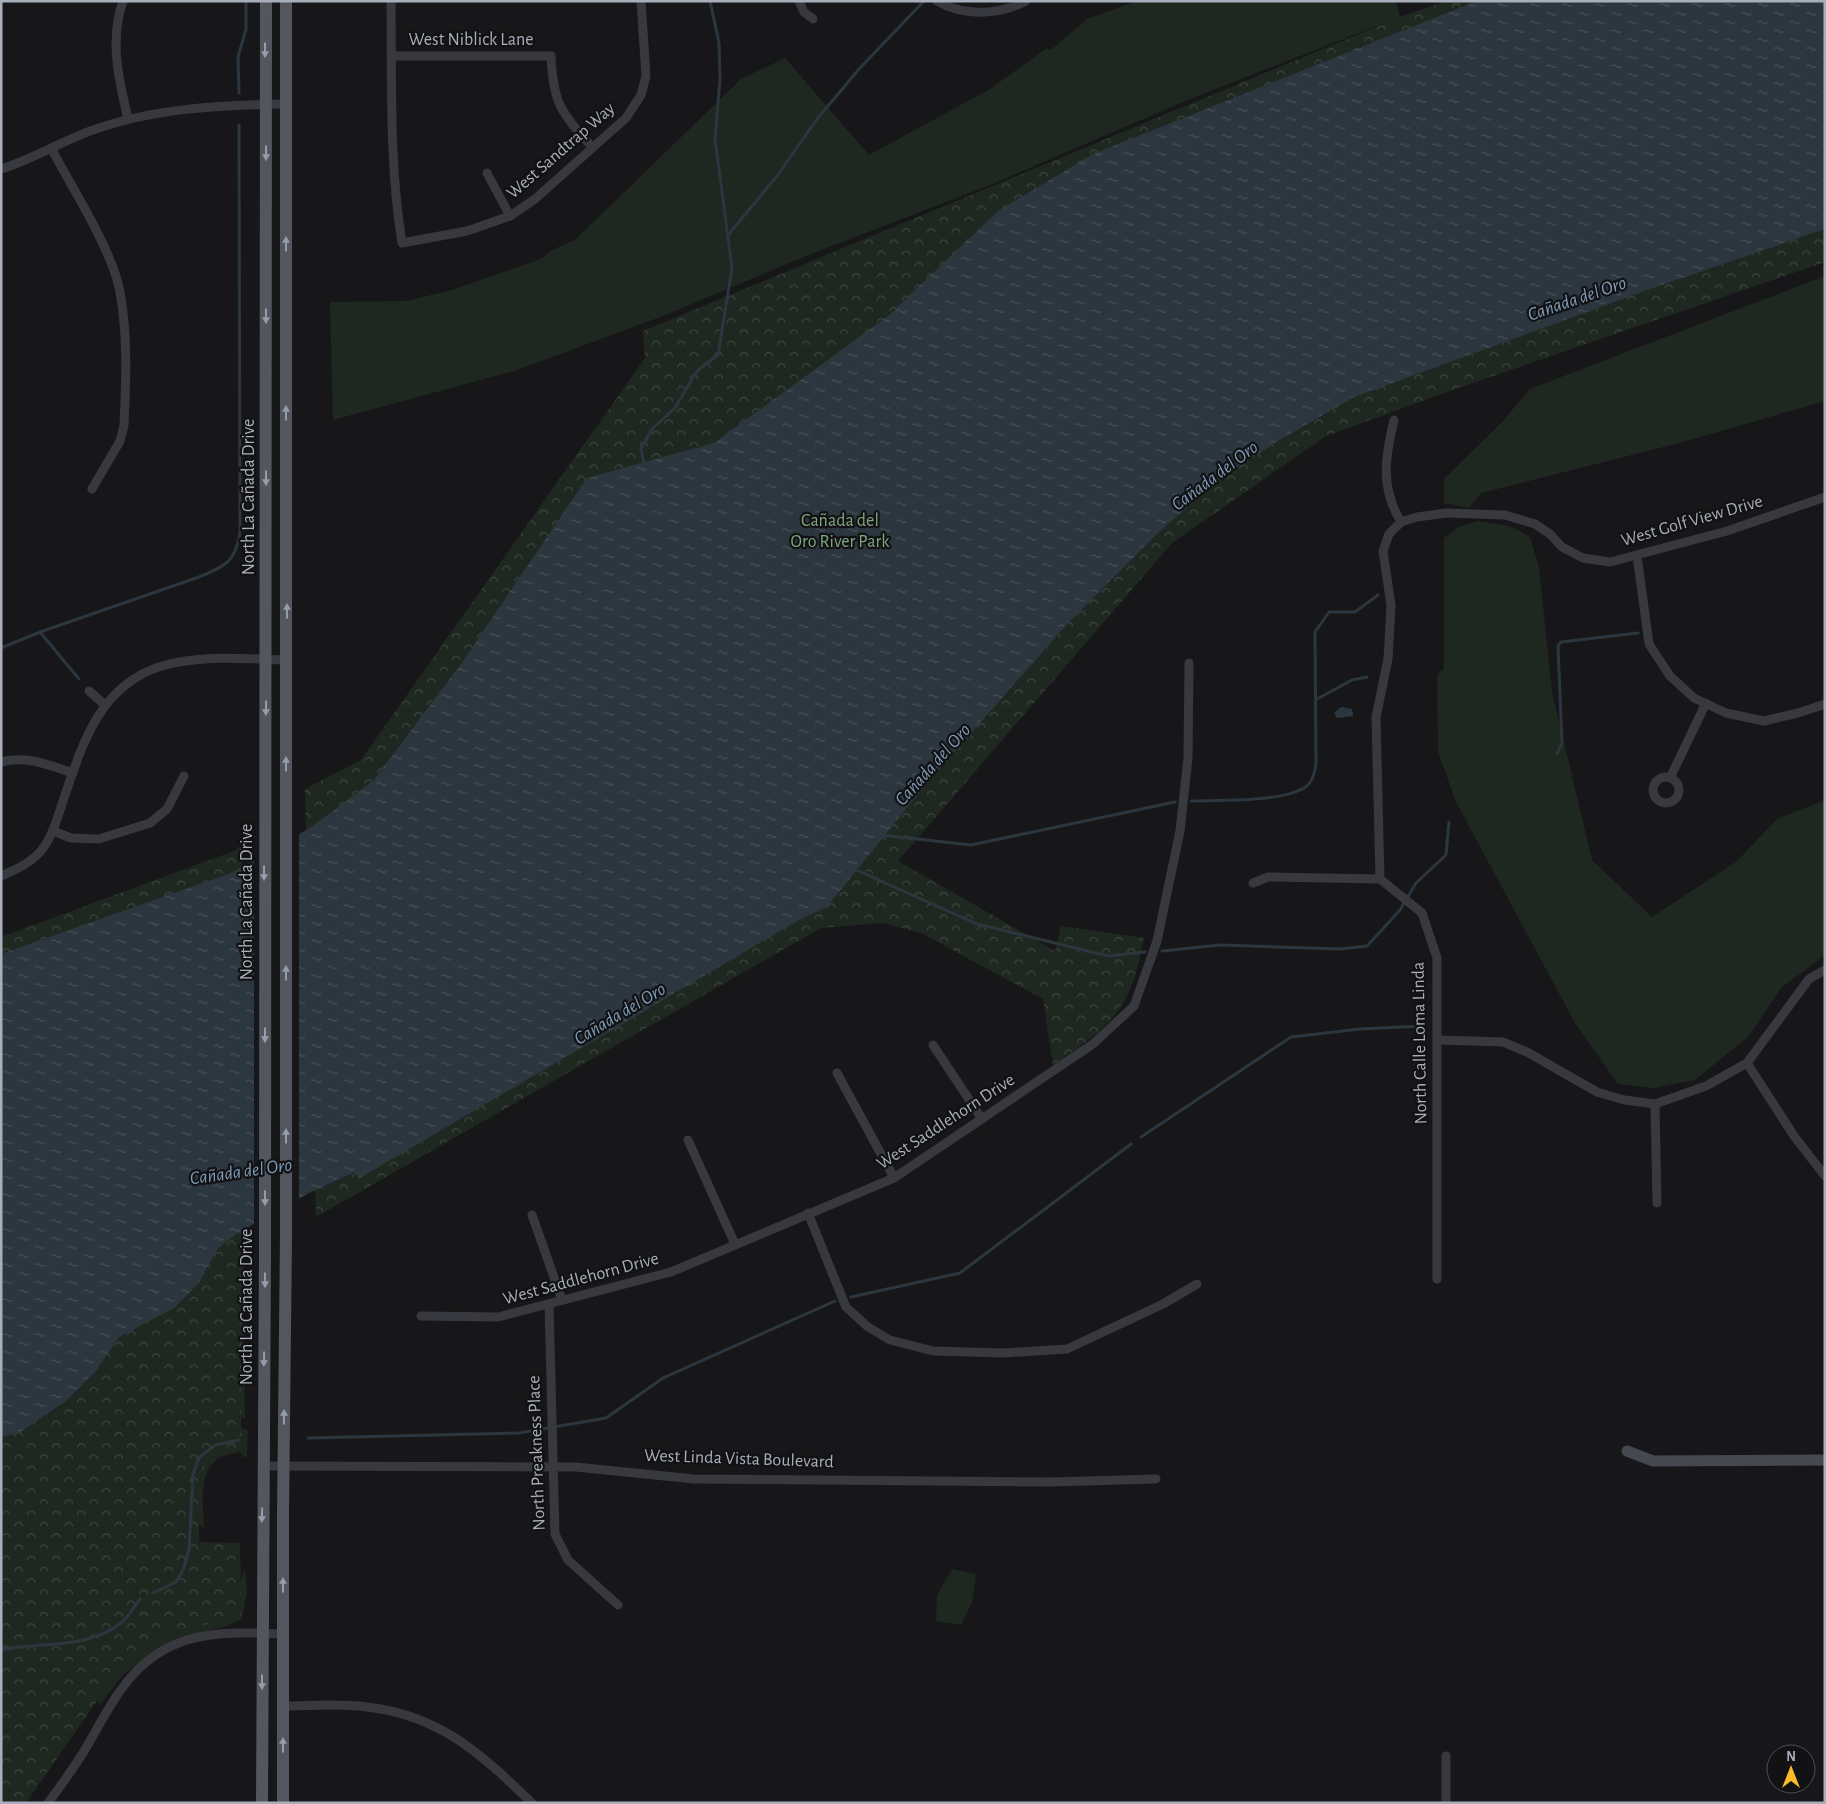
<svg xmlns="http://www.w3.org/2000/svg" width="1826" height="1804" viewBox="0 0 1826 1804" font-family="'Alegreya Sans',sans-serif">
<defs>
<pattern id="park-crowns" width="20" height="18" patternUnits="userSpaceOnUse" patternTransform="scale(1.25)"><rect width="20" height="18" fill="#1f2820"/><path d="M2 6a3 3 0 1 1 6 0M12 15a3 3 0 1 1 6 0" fill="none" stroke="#3d453e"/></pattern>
<pattern id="water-ripples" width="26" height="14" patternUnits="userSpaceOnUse" patternTransform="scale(1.25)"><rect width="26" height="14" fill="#2c363e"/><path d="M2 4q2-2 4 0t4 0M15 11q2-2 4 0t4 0" fill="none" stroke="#485158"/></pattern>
</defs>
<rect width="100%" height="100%" fill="#171719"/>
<g fill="#1f2820">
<polygon points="1137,1 1396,1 1400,17 1190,99 990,185 806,256 663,316 517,370 333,420 330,302 406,301 452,290 541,259 552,250 575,240 741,79 785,58 869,155 990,89 1047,48 1051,50 1087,19"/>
<polygon points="1825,276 1825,401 1683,442 1481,493 1469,508 1444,503 1444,479 1502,422 1530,389"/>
<polygon points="1478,521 1510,526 1530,537 1539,568 1552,692 1592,860 1652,917 1736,862 1777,819 1825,800 1825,955 1781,988 1748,1037 1695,1080 1653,1088 1618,1084 1575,1023 1455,800 1438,751 1437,674 1444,669 1444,538 1459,527"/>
<polygon points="243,1251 245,1418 237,1418 233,1259"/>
<path d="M226 1423 248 1430 247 1457H244L240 1452C233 1454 223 1455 217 1459 197 1475 204 1507 204 1529L196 1521 182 1476Z"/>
<polygon points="245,1568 247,1592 242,1619 228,1626 177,1638 153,1651 123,1675 99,1706 97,1692 100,1684 132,1659 147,1638 238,1589"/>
<polygon points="952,1569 976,1574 972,1602 961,1625 936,1621 937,1595"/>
</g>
<g fill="url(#park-crowns)">
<path d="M1447 1H1825V262L1458 388 1326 436 1172 543 898 861 1055 951 1061 926 1144 938C1139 961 1134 988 1120 1008 1104 1031 1077 1049 1053 1065L1043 999 921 933 883 923 821 928 316 1217 305 789 361 760 645 358 643 331 1400 17Z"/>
<path d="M242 846 241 1450C230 1451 216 1452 209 1461 194 1478 200 1520 199 1542L240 1543 241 1615 154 1638 116 1674 26 1803H1V937L234 851Z"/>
</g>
<g fill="url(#water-ripples)">
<polygon points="1477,1 1825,1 1825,229 1647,290 1354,397 1273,444 1222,477 1159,532 1067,624 927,783 827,907 799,920 358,1179 355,1172 309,1193 236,1234 218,1248 198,1284 174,1308 119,1337 95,1372 67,1400 19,1433 1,1437 1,954 231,873 310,828 373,781 461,664 587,478 714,443 888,316 998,211 1093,154"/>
<polygon points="1341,707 1352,709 1353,716 1337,718 1334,713"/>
</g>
<polygon fill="#171719" points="299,832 299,1201 254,1226 254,857"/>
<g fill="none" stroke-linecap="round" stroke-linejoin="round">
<g stroke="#2c363e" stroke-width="3">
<polyline points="239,93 238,57 246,29 246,1"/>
<polyline points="729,234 777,176 817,119 860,68 924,1"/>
<polyline points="644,465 641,449 652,429 675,408 697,371 718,355 732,268 715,139 720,80 719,43 710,1"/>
<polyline points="40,632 79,679"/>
<path d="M1 648 40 632 199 577C225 566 235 563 240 533L239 125"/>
<polyline points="1317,699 1352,680 1367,677"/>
<polyline points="1557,754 1562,743 1558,646 1561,642 1638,633"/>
<path d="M1191 801C1220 800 1275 802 1300 790 1311 786 1314 776 1316 765L1315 632 1329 612H1355L1378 595"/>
<polyline points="881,835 971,845 1175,802"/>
<polyline points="854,869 977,924 1108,956 1145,952"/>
<polyline points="1162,951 1220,945 1340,949 1367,946 1400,910 1416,883 1446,855 1449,822"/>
<polyline points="1141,1137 1291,1037 1360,1029 1422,1026"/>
<polyline points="851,1297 960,1273 1131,1144"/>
<polyline points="308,1438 519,1433 606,1418 663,1378 835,1301"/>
<polyline points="153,1593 176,1582 183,1570 189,1550 193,1474 199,1458 215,1445 239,1440"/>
<path d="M1 1650C37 1642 90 1649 121 1623 128 1617 134 1607 140 1599"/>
</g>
<g stroke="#38393f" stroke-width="9">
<path d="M123 1C109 41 119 80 128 119"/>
<path d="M391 1C392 83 389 163 402 243L467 231 510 216 535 199 626 118 641 95 646 76 641 1"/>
<polyline points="799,1 804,12 813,19"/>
<path d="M937 1C964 17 999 15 1026 1"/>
<path d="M392 56H551C553 104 561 112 592 147"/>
<path d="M51 148C72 188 112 249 120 292 128 335 126 383 124 425L120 441 92 489"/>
<path d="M1 169C33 159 62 141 93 130 155 108 221 105 286 104"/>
<polyline points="487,173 510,216"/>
<path d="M1394 420C1385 458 1380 487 1401 522"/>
<polyline points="1637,556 1649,644 1670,676 1694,698 1726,713 1764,721 1798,713 1825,704"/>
<polyline points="89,691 104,704"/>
<path d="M1 762C26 755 49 765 73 773"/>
<circle cx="1666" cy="790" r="13"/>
<polyline points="1670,778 1706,703"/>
<polyline points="53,831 71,838 99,839 150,823 167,809 184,776"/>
<path d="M1 876C15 870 29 864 40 852 52 838 57 819 63 801 82 745 99 685 162 666 201 654 246 659 287 660"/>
<polyline points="1253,883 1268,877 1380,879"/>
<polyline points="1438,1040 1503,1042 1527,1052 1597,1092 1624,1100 1655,1104 1706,1086 1747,1063 1809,979 1825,970"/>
<polyline points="933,1045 982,1119"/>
<polyline points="1747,1063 1794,1136 1825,1176"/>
<polyline points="837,1073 894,1178"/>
<polyline points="1655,1104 1657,1203"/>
<polyline points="688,1140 735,1244"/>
<polyline points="808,1213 846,1307 868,1327 890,1340 933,1351 1004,1353 1067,1349 1163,1304 1197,1284"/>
<polyline points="532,1215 562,1300"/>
<polyline points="1437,1279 1437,958 1422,913 1380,879 1376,717 1388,659 1391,605 1383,551 1389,534 1401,522 1417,517 1446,513 1505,515 1535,524 1550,534 1562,547 1583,558 1610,562 1727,531 1825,497"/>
<polyline points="549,1304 555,1534 568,1560 618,1605"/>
<polyline points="421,1316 498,1317 671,1272 894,1178 1093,1044 1134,1006 1157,941 1180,831 1188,758 1189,663"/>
<polyline points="263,1466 576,1467 694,1479 1050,1482 1156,1479"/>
<path d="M282 1706C310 1706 339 1703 367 1707 440 1715 481 1754 532 1803"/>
<polyline points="1446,1756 1446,1803"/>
<path d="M48 1803C60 1787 72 1770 83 1753 113 1702 134 1650 199 1637 226 1631 255 1633 283 1634"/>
</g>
<polyline stroke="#46484f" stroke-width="11" points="1627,1451 1653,1461 1825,1460"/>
<g stroke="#54565e" stroke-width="12">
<polyline points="262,1803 265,1249 266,1"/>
<polyline points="283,1803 283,1515 286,1237 286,1"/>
</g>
</g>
<defs><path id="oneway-solid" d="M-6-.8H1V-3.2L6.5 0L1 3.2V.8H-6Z" transform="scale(1.25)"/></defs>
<g fill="#979ca8">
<use href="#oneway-solid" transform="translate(265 50) rotate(90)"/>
<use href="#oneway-solid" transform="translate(266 153) rotate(90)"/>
<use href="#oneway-solid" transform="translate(286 244) rotate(-90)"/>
<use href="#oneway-solid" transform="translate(266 316) rotate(90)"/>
<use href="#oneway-solid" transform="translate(286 413) rotate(-90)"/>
<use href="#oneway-solid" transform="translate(266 478) rotate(90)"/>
<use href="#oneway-solid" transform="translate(287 611) rotate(-90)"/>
<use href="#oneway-solid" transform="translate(266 708) rotate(91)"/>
<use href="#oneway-solid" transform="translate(286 764) rotate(-90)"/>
<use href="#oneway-solid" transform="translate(264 873) rotate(90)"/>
<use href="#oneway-solid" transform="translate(286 973) rotate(-90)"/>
<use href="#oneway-solid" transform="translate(265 1035) rotate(90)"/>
<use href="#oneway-solid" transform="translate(286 1136) rotate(-90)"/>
<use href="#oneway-solid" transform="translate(265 1198) rotate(90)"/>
<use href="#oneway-solid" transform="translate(265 1280) rotate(90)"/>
<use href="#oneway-solid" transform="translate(264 1359) rotate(91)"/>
<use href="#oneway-solid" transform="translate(284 1417) rotate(-89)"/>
<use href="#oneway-solid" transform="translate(262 1515) rotate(91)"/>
<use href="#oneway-solid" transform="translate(283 1585) rotate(-90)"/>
<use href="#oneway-solid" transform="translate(262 1682) rotate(90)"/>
<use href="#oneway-solid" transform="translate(283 1745) rotate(-90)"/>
</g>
<g text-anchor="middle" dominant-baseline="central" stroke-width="4.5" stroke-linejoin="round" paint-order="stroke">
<g font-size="18" fill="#a8aeba" stroke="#121214">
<text x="471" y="40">West Niblick Lane</text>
<text transform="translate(561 151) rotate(-41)">West Sandtrap Way</text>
<text transform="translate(249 497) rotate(-90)">North La Cañada Drive</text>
<text transform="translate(1692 521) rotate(-16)">West Golf View Drive</text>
<text transform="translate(247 902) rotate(-90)">North La Cañada Drive</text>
<text transform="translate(1420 1043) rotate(-91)">North Calle Loma Linda</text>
<text transform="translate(946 1122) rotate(-33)">West Saddlehorn Drive</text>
<text transform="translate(581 1279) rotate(-15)">West Saddlehorn Drive</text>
<text transform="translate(247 1307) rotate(-90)">North La Cañada Drive</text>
<text transform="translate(537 1453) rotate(-92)">North Preakness Place</text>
<text transform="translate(739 1459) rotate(2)">West Linda Vista Boulevard</text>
</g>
<g font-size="18" fill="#7ea681" stroke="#121214">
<text x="840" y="521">Cañada del<tspan x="840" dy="21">Oro River Park</tspan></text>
</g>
<g font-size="19" font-style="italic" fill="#7e9bb7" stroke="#121214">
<text transform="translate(1577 299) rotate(-19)">Cañada del Oro</text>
<text transform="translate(1215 476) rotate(-37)">Cañada del Oro</text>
<text transform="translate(933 765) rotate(-48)">Cañada del Oro</text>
<text transform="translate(620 1014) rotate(-31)">Cañada del Oro</text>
<text transform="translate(241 1172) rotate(-8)">Cañada del Oro</text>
</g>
</g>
<rect width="1826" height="1804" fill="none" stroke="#a8aeba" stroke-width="5"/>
<g transform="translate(1791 1769)"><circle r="24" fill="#121214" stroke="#4e5056"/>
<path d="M0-4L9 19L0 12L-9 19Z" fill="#fcb92c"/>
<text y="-8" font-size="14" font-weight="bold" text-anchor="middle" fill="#a8aeba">N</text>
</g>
</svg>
